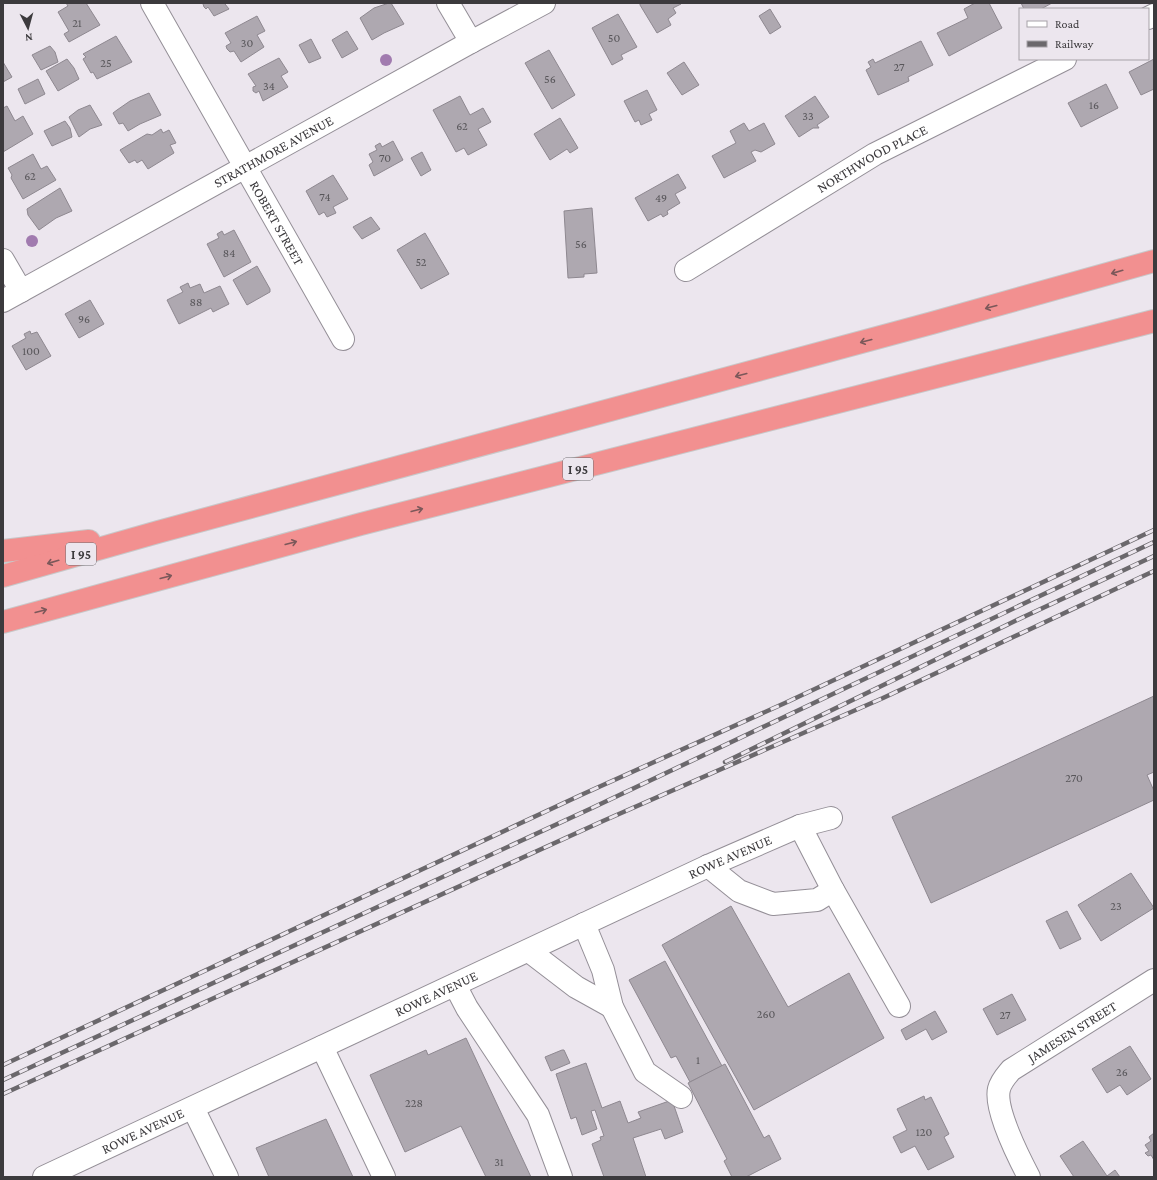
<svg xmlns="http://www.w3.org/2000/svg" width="1157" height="1180" viewBox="0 0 1157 1180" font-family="'Crimson Pro',serif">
<rect width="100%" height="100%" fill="#ece6ee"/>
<g fill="#aea8b0" stroke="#8e8890">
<polygon points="66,3 86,3 100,25 69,42 64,34 69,31 58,12 68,6"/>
<polygon points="204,3 228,3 225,4 229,9 214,16 208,7 206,9 204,7 203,4"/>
<polygon points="389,3 391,3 404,24 384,33 372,40 360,18 374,8"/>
<polygon points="640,3 680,3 681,4 673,8 676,13 668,19 671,25 657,33 640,5"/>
<polygon points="975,3 989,3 1002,28 949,56 937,33 968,18 964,9"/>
<polygon points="1021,3 1052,3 1041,9 1024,9"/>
<polygon points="770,9 781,27 770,34 759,16"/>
<polygon points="618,14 637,47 621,55 623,59 612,65 592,28"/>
<polygon points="257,16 265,31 257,35 264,47 241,62 234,51 230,52 227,49 226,46 231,43 225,33"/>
<polygon points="347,31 358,49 342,58 332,40"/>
<polygon points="116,36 132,62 97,79 93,72 91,73 83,59 86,57 83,54"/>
<polygon points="311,39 321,58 309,63 299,45"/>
<polygon points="921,41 933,65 908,77 909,81 878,95 866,70 871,67 868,62 873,59 875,63"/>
<polygon points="50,46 55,52 58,62 41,70 32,55"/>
<polygon points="549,50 575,95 552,109 525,63"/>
<polygon points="279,58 288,72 281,76 288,87 263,101 259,91 256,93 253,91 253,87 256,86 248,74"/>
<polygon points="67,59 74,68 79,79 58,91 46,71"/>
<polygon points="1154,59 1154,89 1141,95 1129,72"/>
<polygon points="3,62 12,77 3,82"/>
<polygon points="684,62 699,85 682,95 667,73"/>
<polygon points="38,79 45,94 25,104 18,89"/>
<polygon points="1106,84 1118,108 1081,127 1068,103"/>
<polygon points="647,90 657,110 649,114 652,120 641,125 639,120 635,122 624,101"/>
<polygon points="149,93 161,115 140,124 128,131 123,123 119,124 113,113 117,110 130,101"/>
<polygon points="460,96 470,115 483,108 491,122 478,129 487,145 468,155 464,148 456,152 433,110"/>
<polygon points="815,96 829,117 817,125 819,128 813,128 799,137 785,116"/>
<polygon points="90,105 102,125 90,129 79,137 69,117 78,110"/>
<polygon points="7,106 15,121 23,116 33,134 3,152 3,108"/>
<polygon points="560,118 578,148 570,153 567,149 550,160 534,134"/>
<polygon points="65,121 70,128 72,137 52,146 44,131"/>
<polygon points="744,123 749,131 764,123 775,144 761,152 755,150 751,152 756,161 724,178 712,156 736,143 730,131"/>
<polygon points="161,129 163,133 169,130 176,143 170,145 174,153 148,169 142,160 137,163 135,160 129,163 120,150 147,134 152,135"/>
<polygon points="393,141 403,160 374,176 369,165 373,162 369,154 377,150 375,146 380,143 382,147"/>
<polygon points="422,152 431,170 421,176 411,158"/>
<polygon points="33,154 41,169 47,166 56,180 23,199 11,178 12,175 8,168"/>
<polygon points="678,174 686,188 675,194 680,203 667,211 668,214 663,217 661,214 648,221 635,198"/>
<polygon points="333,175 348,199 333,207 336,213 327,217 324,212 319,215 306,191"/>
<polygon points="60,188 72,211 56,218 39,230 28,215 27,209"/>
<polygon points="592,208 597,273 584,274 584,277 568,278 564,211"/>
<polygon points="371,217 380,229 362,239 353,227"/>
<polygon points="234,230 251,262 224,277 207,244 219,238 217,234 222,231 224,235"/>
<polygon points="425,233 449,274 421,289 397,250"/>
<polygon points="257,266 270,289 270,292 247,305 233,280"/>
<polygon points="188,283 190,288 200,284 204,293 220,286 229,304 213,312 211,308 179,324 167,300 183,292 180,287"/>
<polygon points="90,300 104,324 79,338 65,314"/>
<polygon points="30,331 31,334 37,332 51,356 26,370 12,346 26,338 24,334"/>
<polygon points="1154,696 1154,772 1147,775 1154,791 1154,800 931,903 892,817"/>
<polygon points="1131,873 1154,908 1101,941 1078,905"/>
<polygon points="731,906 788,1007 849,973 884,1038 754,1110 662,945"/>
<polygon points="1067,911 1081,939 1060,949 1046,921"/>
<polygon points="665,961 722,1066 690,1082 676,1056 671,1058 629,980"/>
<polygon points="1012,994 1026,1020 997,1035 983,1009"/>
<polygon points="935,1011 947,1032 932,1040 926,1029 906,1040 901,1030"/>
<polygon points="466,1038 531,1177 486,1177 461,1126 405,1152 370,1075 426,1050 428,1055"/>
<polygon points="1130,1046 1151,1079 1127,1095 1120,1085 1107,1093 1092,1069"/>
<polygon points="562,1050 564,1050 570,1063 551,1071 545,1057"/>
<polygon points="586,1063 602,1108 620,1101 628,1123 641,1118 638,1112 672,1100 683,1132 665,1139 661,1129 633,1138 646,1177 604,1177 592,1144 601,1140 600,1137 604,1136 595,1110 591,1111 597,1129 582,1135 576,1117 571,1119 556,1074"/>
<polygon points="725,1064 764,1138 769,1135 781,1159 746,1177 732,1177 724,1161 727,1159 688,1083"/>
<polygon points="924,1096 925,1100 931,1097 949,1134 944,1137 954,1157 928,1170 915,1146 901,1153 893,1137 907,1130 897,1109"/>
<polygon points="326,1119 353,1177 269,1177 256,1148"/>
<polygon points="1154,1133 1154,1160 1151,1155 1148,1156 1145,1153 1149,1151 1145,1145 1151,1141 1149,1137"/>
<polygon points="1083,1141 1107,1176 1115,1170 1120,1177 1074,1177 1060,1156"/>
</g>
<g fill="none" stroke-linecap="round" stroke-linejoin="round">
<defs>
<g id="minor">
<path id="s1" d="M152 3 343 339"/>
<polyline points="448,3 471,42"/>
<polyline points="1148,18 1154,15"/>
<polyline points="3,260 21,291"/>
<path id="s2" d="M686 270 875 154 1065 59"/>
<path id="s3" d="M3 301 471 42 544 3"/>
<polyline points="800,826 833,890 899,1006"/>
<polyline points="708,866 739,891 773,904 817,900 833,890"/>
<polyline points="584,924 603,970 612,1007 645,1072 681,1097"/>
<polyline points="529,951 576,987 612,1007"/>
<polyline points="455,985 467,1008 538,1115 561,1177"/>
<polyline points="322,1047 384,1177"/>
<polyline points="193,1108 227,1177"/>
<path id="s4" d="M44 1177 708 866 800 826 831 818"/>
<path id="s5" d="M1029 1177C1019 1158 994 1109 999 1089 1001 1081 1006 1076 1011 1070L1154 980"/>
</g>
<g id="highway">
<polyline points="3,551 89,541"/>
<polyline points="3,576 158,532 932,323 1154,261"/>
<polyline points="3,622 361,524 1154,321"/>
</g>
</defs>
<use href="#minor" stroke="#948f97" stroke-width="24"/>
<use href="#highway" stroke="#c8c8c9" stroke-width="24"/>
<use href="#minor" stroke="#fff" stroke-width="22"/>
<use href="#highway" stroke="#f29090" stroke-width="22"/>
<defs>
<g id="rail">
<polyline points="725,762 1015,621 1154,556"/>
<polyline points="3,1065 581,795 785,703 1154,530"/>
<polyline points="3,1080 592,808 1154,542"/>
<polyline points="3,1094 603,821 883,698 1154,571"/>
</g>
</defs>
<use href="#rail" stroke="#6b686c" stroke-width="4.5"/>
<use href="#rail" stroke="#ece6ee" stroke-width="3" stroke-dasharray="9" stroke-linecap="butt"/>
</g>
<g fill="#a17baf">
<circle cx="386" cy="60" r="6"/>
<circle cx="32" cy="241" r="6"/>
</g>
<defs><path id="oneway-shaft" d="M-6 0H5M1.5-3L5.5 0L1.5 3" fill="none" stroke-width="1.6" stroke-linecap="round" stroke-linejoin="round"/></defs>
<g stroke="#7c585a">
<use href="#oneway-shaft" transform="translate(1117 272) rotate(164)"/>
<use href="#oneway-shaft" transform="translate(991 307) rotate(165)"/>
<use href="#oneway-shaft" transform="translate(866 341) rotate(165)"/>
<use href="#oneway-shaft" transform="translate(741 375) rotate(165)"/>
<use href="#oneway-shaft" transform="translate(417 510) rotate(-14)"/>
<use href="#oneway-shaft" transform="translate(291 543) rotate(-15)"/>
<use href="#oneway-shaft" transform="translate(53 562) rotate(164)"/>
<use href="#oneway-shaft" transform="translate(166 577) rotate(-15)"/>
<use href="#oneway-shaft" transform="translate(41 611) rotate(-15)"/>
</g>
<g text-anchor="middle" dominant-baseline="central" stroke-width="3.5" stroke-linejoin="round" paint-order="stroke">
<g font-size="12" fill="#58565a">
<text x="77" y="23">21</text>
<text x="614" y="38">50</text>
<text x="247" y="43">30</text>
<text x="106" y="63">25</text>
<text x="899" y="67">27</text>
<text x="550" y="79">56</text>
<text x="269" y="86">34</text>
<text x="1094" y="105">16</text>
<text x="808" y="116">33</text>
<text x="462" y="126">62</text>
<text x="385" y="158">70</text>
<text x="30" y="176">62</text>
<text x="325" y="197">74</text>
<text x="661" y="198">49</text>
<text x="581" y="244">56</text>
<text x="229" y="253">84</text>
<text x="421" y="262">52</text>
<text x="196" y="302">88</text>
<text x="84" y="319">96</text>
<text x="31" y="351">100</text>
<text x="1074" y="778">270</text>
<text x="1116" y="906">23</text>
<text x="766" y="1014">260</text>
<text x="1005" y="1015">27</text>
<text x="698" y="1060">1</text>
<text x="1122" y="1072">26</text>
<text x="414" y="1103">228</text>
<text x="924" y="1132">120</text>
<text x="499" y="1162">31</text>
</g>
<g fill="#ece6ee" stroke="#716e72" stroke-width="1">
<rect x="563" y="458" width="30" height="22" rx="3"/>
<rect x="66" y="543" width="30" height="22" rx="3"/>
</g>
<g font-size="13" font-weight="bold" fill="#3c3a3d">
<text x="578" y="469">I 95</text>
<text x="81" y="554">I 95</text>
</g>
<g font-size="14" fill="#3c3a3d" stroke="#ece6ee">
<text stroke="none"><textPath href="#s3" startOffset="309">STRATHMORE AVENUE</textPath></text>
<text stroke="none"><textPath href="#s2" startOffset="217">NORTHWOOD PLACE</textPath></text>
<text stroke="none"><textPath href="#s1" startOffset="253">ROBERT STREET</textPath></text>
<text stroke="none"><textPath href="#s4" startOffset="757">ROWE AVENUE</textPath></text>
<text stroke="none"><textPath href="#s4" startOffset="433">ROWE AVENUE</textPath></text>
<text stroke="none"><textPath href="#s5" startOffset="189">JAMESEN STREET</textPath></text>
<text stroke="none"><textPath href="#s4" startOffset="109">ROWE AVENUE</textPath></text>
</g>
</g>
<rect width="1157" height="1180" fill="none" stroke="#3c3a3d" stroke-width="8"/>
<rect x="1019" y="8" width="130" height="52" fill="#ece6ee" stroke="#a6a1a7"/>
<rect x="1027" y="21" width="20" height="6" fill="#ffffff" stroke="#a6a1a7"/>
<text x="1055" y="28" font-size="12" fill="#3c3a3d">Road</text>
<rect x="1027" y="41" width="20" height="6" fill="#6b686c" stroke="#a6a1a7"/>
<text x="1055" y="48" font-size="12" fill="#3c3a3d">Railway</text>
<g transform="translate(28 28) rotate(174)" stroke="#ece6ee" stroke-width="3" paint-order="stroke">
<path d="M0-3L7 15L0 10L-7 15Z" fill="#3c3a3d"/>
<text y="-6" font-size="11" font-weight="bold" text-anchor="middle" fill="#3c3a3d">N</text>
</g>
</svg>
